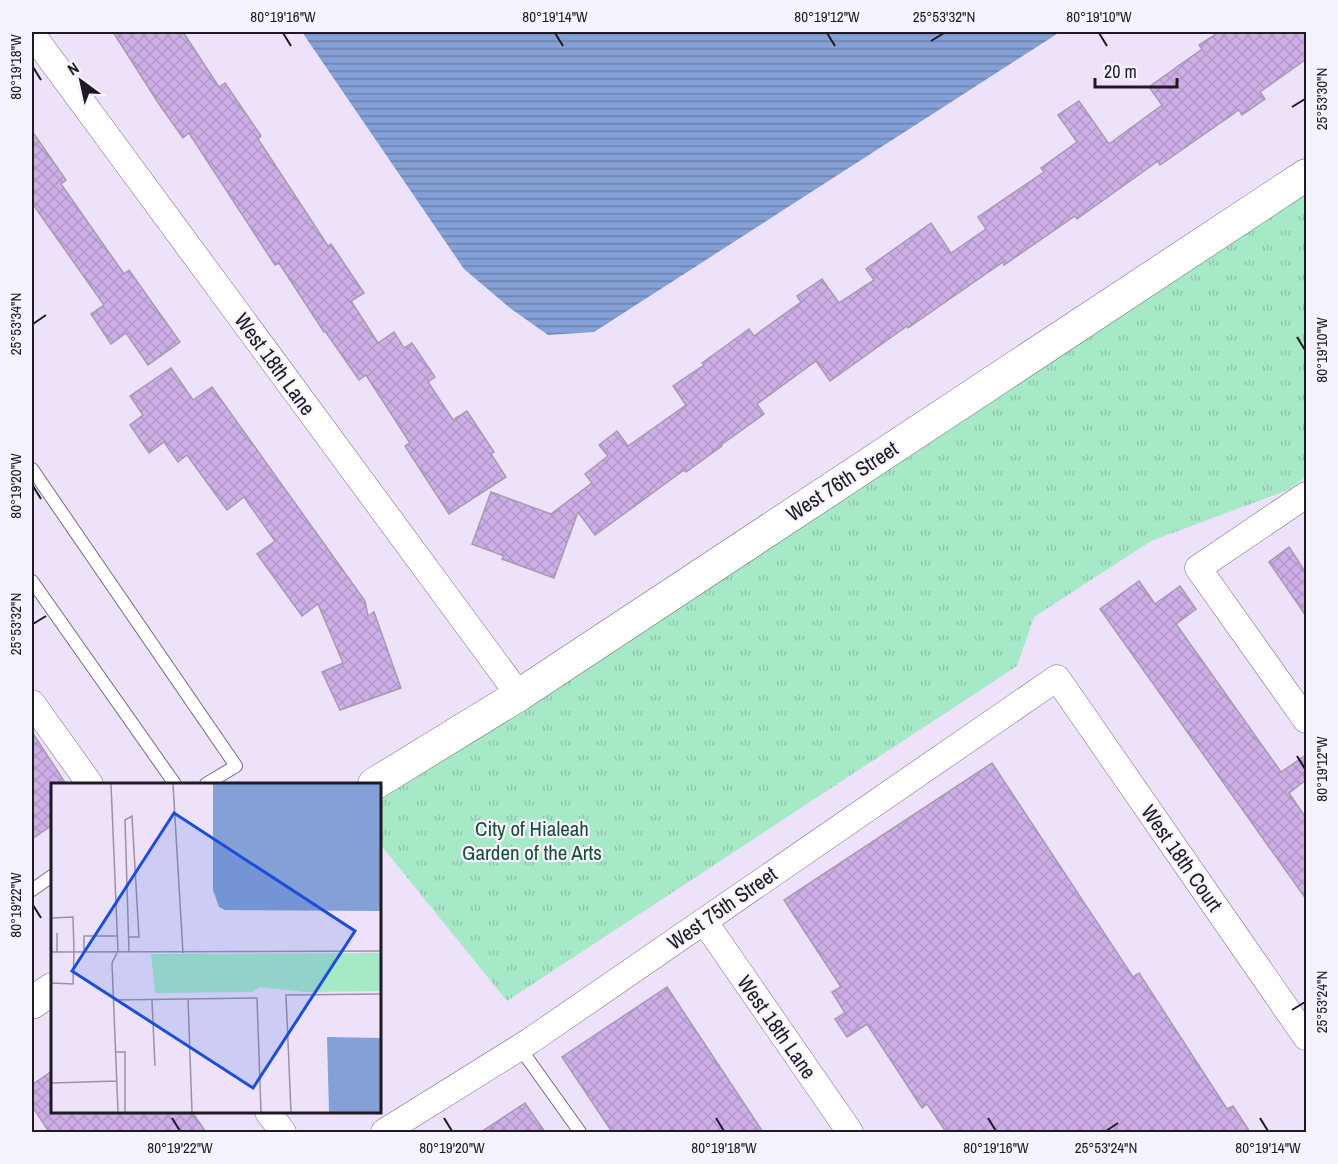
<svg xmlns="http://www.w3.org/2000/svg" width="1338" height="1164" viewBox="0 0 1338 1164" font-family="'Archivo Narrow',sans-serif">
<defs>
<pattern id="park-tufts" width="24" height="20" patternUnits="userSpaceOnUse" patternTransform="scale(1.5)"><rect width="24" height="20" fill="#a6e9c7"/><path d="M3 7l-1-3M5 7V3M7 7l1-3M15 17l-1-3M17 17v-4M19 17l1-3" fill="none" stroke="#8ec7ab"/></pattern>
<pattern id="water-rules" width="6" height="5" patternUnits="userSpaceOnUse" patternTransform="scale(1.5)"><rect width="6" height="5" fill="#85a0d6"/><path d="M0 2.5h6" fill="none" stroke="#6c82ad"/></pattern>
<pattern id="building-cross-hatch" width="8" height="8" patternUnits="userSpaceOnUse" patternTransform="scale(1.5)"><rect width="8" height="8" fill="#ceaee7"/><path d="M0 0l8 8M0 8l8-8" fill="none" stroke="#b095c6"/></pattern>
</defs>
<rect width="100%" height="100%" fill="#ede2fa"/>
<polygon fill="url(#park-tufts)" points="1306,187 1306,477 1288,490 1151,541 1034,617 1017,666 507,1001 380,844 380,793"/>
<polygon fill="url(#water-rules)" points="302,32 1060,32 594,332 548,335 510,308 464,269"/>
<g fill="url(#building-cross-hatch)" stroke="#a69ab0" stroke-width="1.5">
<polygon points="113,32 183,32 219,87 225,83 261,136 258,139 328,246 331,244 364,293 351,301 378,343 394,332 404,348 412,343 435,377 428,382 453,420 467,411 494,452 491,454 506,477 449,514 405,446 410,443 366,375 359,380 325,331 324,332 279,263 275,265 189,133 183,138 159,104"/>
<polygon points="1219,32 1306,32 1306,59 1260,92 1265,99 1242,115 1239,110 1160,165 1158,161 1077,219 1075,216 1004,265 1003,262 908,328 907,326 830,381 816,361 757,404 764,414 721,445 722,446 686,472 684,470 595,535 578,512 554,578 502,559 504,556 472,544 491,492 551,514 592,483 585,474 608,456 599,445 617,431 628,446 686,405 673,386 704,365 702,363 749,329 754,336 801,302 797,296 822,279 839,303 874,280 866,269 931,223 951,253 986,229 978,217 1044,172 1041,168 1077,142 1058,115 1079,101 1109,144 1162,105 1149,87 1202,49 1199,45"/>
<polygon points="32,131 66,180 61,184 124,274 129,270 180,342 148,365 126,333 111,344 91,314 104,305 32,203"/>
<polygon points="171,368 193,400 212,387 365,601 368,616 374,612 401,688 340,710 322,672 343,663 318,604 302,616 257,554 275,541 244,497 227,510 187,455 178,462 164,442 149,453 130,425 143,415 130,396"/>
<polygon points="1289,547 1306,573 1306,616 1269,562"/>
<polygon points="1139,581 1155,604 1180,586 1196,609 1176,624 1281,772 1306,755 1306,780 1289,793 1306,818 1306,899 1100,609"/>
<polygon points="32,732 66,784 52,784 52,825 32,839"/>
<polygon points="992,763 1133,977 1139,973 1227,1109 1233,1106 1250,1132 946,1132 927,1104 922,1108 867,1024 847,1037 835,1019 845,1013 832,992 841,987 784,900"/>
<polygon points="667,987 763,1132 612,1132 562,1057"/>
<polygon points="52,1071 52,1112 192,1112 206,1132 49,1132 32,1106 32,1085"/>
<polygon points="525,1103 545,1132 481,1132"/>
</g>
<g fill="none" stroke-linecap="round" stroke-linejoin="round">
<defs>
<g id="service">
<polyline points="32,469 236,766 206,784"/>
<polyline points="32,581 175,784"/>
<polyline points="32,890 52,876"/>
<polyline points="520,1048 580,1132"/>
</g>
<g id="minor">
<polyline points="32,34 519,695"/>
<polyline points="1306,495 1198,568 1306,720"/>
<polyline points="32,703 90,784"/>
<polyline points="704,921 850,1132"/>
<polyline points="268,1112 283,1132"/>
<polyline points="384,1132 530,1041 1057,678 1306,1037"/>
</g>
<g id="tertiary">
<polyline points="374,784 519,695 1306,175"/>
<polyline points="32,1003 52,989"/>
</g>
</defs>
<use href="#service" stroke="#766d82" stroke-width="14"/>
<use href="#minor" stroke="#766d82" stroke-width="27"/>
<use href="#tertiary" stroke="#766d82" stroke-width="33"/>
<use href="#service" stroke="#fff" stroke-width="12"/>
<use href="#minor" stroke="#fff" stroke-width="26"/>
<use href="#tertiary" stroke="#fff" stroke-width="32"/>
</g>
<path fill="none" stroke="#1e1a23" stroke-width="2" d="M283 33 291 46M555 33 563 46M827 33 835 46M1099 33 1107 46M931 41 944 33M33 67 41 80M1292 107 1305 99M33 324 46 315M1297 337 1305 350M33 486 41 499M33 624 46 616M1297 756 1305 769M33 905 41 918M1292 1010 1305 1002M172 1118 180 1131M444 1118 452 1131M716 1118 724 1131M988 1118 996 1131M1260 1118 1268 1131M1106 1131 1118 1123"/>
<g text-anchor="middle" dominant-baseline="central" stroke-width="4.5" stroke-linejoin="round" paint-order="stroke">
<g font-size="21" fill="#1e1a23" stroke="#f7f3fc">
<text transform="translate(275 364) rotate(54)">West 18th Lane</text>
<text transform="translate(842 481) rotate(-33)">West 76th Street</text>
<text transform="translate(1182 858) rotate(55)">West 18th Court</text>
<text transform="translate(722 908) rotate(-35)">West 75th Street</text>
<text transform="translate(777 1027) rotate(55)">West 18th Lane</text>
</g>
<g font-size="21" fill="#194f38" stroke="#f7f3fc">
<text x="532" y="828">City of Hialeah<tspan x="532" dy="24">Garden of the Arts</tspan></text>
</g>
</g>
<g transform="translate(51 783)">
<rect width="330" height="330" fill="#ede2fa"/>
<path d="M330 170V208L254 209 209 204 202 209 104 210 100 171Z" fill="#a6e9c7"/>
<path d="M162 1H330V128L174 127 168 124 162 107ZM276 254 330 255V329H278Z" fill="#85a0d6"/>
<path fill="none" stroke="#9a92a4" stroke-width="1.5" d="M60 1 67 168 61 180 67 329M122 1 132 170M0 135 22 134 23 169 22 201 0 200M6 150V169M78 154H88L81 33 74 37 78 169M0 169 330 168M33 169V153H67M137 216 141 329M62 217 206 215 210 329M101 217 104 283M64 269H74V329M0 300 66 298M240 329 235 212 330 211"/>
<path fill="#1d4ed8" fill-opacity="0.15" stroke="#1d4ed8" stroke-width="3" d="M123 30 304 148 202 305 21 188Z"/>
<rect width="330" height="330" fill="none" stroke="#1e1a23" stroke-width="3"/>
</g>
<rect width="1338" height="1164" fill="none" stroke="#f7f3fc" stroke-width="66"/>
<g transform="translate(81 81) rotate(327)" stroke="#f7f3fc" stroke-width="4.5" paint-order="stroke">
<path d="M0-4.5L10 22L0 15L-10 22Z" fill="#1e1a23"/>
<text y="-9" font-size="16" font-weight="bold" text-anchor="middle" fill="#1e1a23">N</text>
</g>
<path d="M1095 78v9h82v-9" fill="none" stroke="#1e1a23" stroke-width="3"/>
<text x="1104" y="78" font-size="18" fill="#1e1a23" stroke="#f7f3fc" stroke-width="4.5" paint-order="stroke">20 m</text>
<rect x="33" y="33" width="1272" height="1098" fill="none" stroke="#1e1a23" stroke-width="2"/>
<g font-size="15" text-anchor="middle" fill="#1e1a23">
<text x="283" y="22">80°19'16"W</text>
<text x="555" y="22">80°19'14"W</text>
<text x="827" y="22">80°19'12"W</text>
<text x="944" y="22">25°53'32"N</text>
<text x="1099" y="22">80°19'10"W</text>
<text transform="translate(16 67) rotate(-90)" y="5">80°19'18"W</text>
<text transform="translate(1322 99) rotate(-90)" y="5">25°53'30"N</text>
<text transform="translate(16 324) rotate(-90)" y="5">25°53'34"N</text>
<text transform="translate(1322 350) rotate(-90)" y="5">80°19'10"W</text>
<text transform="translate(16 486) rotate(-90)" y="5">80°19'20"W</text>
<text transform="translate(16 624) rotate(-90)" y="5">25°53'32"N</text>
<text transform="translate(1322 769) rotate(-90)" y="5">80°19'12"W</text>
<text transform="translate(16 905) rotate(-90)" y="5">80°19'22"W</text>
<text transform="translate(1322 1002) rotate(-90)" y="5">25°53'24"N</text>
<text x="180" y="1153">80°19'22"W</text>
<text x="452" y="1153">80°19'20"W</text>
<text x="724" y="1153">80°19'18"W</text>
<text x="996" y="1153">80°19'16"W</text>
<text x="1106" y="1153">25°53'24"N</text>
<text x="1268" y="1153">80°19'14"W</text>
</g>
</svg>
